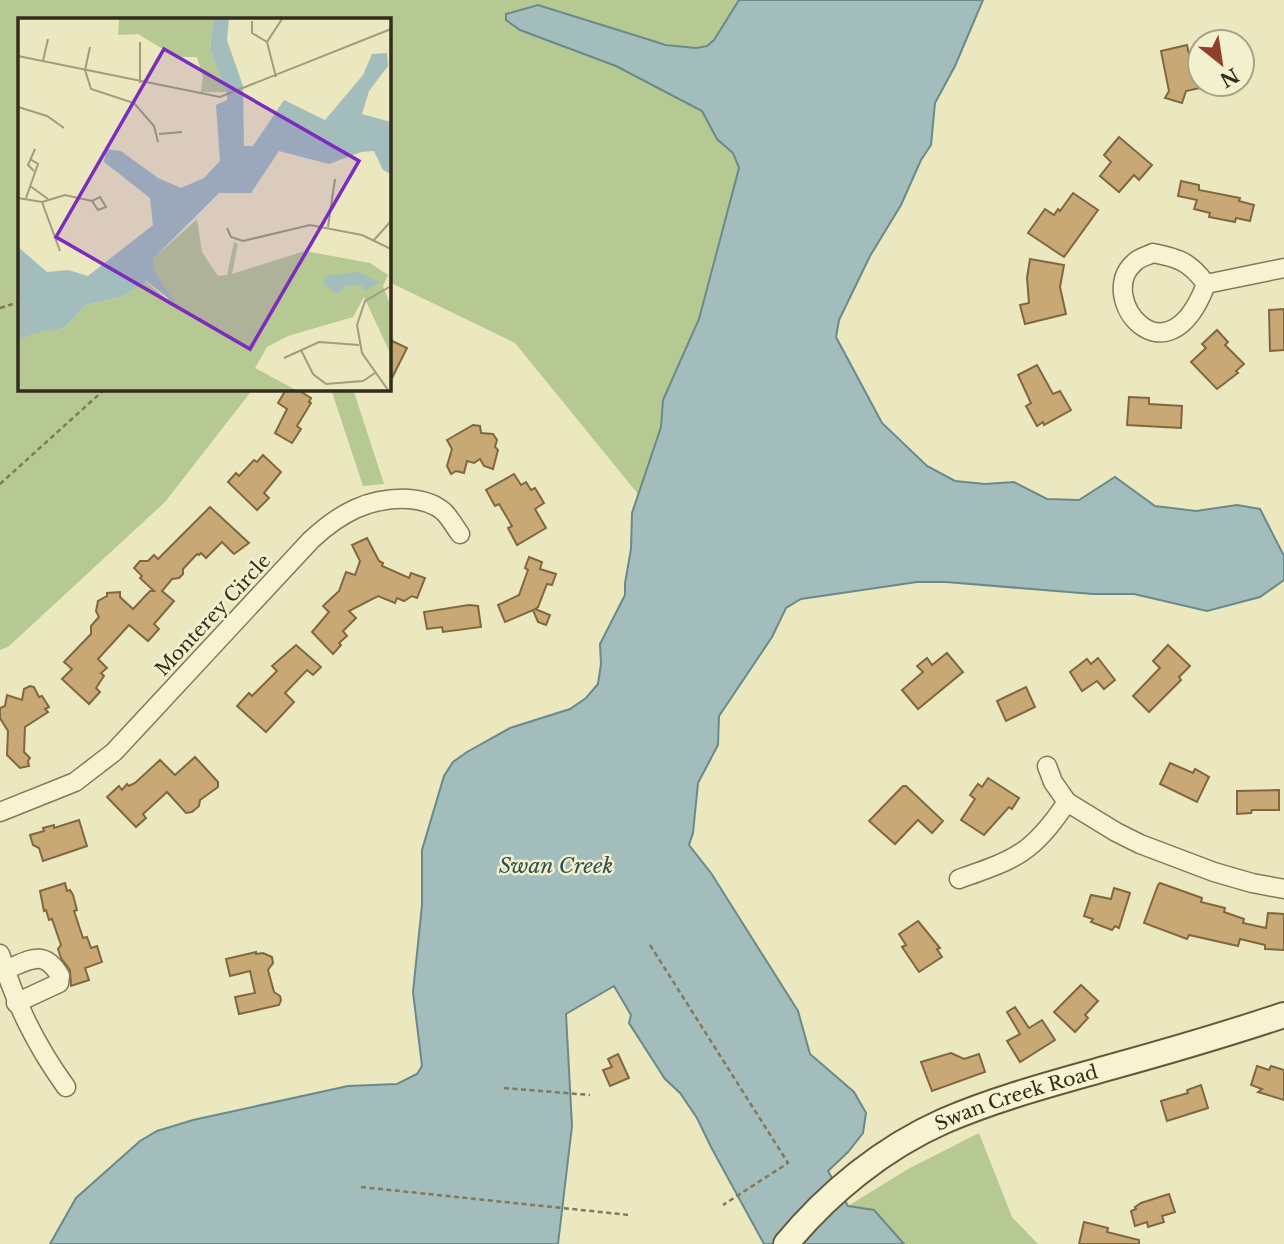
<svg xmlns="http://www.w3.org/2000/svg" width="1284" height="1244" viewBox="0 0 1284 1244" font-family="'Libre Baskerville',serif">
<rect width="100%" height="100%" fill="#ebe7be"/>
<g fill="#b7c993">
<path d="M0 0H739C731 13 722 36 709 44 686 59 568 14 538 5L616 66 702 111 717 139 733 153 739 168 699 319 663 400 661 427 638 494 515 343 389 282 388 19H19V388L253 389 165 502 8 647 0 650Z"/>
<polygon points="331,389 353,389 384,484 363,486"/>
<polygon points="979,1133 1012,1217 1038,1244 904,1244 874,1210 848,1206 908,1169"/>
</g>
<polygon fill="#a2bdbb" stroke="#6a8a89" stroke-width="2" points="739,0 983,0 955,66 935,103 931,145 921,160 901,205 870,256 839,320 836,337 882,423 927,466 955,481 985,484 1014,482 1047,499 1079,500 1115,477 1155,506 1196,511 1237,505 1260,509 1284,556 1284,580 1260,597 1207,611 1134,594 1093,594 946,582 917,582 801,599 786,608 772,637 719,716 718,745 698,783 693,833 689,845 711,873 798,1011 810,1054 854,1092 866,1113 863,1133 848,1152 828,1171 848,1206 874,1210 904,1244 764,1244 711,1147 697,1118 680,1093 665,1079 629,1023 631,1015 614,986 566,1014 572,1126 558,1244 50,1244 76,1198 140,1141 157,1131 193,1120 348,1086 397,1084 417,1074 422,1066 413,992 422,905 422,850 444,776 453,762 467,752 510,728 570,709 586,698 598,684 601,664 600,644 625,595 625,583 631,549 632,513 661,427 663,400 699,319 739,168 733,153 717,139 702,111 616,66 520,30 506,20 506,14 538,5 666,45 696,48 707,46 714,40"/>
<g fill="#c8a976" stroke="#81673f" stroke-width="2">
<polygon points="1187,45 1190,58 1200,56 1200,88 1186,91 1182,103 1165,98 1169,91 1161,51"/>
<polygon points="1119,137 1152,165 1139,180 1134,175 1119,192 1100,176 1111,162 1104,155"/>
<polygon points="1181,181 1199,185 1199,190 1240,198 1239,201 1254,205 1250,221 1236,218 1235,222 1209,217 1210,213 1194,209 1197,200 1178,196"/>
<polygon points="1073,193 1098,210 1064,257 1028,233 1045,209 1054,215 1058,209 1060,211"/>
<polygon points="1030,259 1064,265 1060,287 1066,314 1025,324 1020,305 1029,303 1027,278"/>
<polygon points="1284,309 1284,350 1270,351 1269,310"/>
<polygon points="1217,330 1228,342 1225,345 1244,364 1236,371 1238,373 1217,389 1191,362 1206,348 1202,344"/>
<polygon points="388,339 407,348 388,386"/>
<polygon points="1037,365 1053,394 1060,391 1071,410 1044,425 1043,422 1037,426 1026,406 1031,403 1018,375"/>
<polygon points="287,388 295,388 311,398 309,402 311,403 297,426 301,429 292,443 275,433 287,409 278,403"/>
<polygon points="1129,397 1149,398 1149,404 1182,406 1181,428 1127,425"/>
<polygon points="473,425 480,426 481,433 493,434 497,440 495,447 498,450 493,469 484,466 480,459 474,463 467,461 464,473 456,471 451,474 447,466 452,449 447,440"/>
<polygon points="263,455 281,472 264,493 269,498 257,510 228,482 236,473 239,476 254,460 257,462"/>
<polygon points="514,474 521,485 526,482 531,490 535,488 544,503 535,509 546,528 517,545 508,528 512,526 499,504 495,506 486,490"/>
<polygon points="210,507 249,543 234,554 222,542 206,558 201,553 199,555 197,554 183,569 183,574 179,578 172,579 162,591 174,601 154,624 159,629 148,641 129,625 98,659 107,668 101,673 104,676 96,688 100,692 89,704 62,679 72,669 64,662 91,634 91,626 99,617 96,611 98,601 107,596 107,593 120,592 120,597 133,609 150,591 154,591 140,578 142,576 134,568 140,561 148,561 154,555 158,559"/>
<polygon points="367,538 379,561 383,563 382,566 409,578 411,573 425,578 417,598 412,596 404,601 397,598 395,603 378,596 349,611 356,618 343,631 347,636 339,643 341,645 333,654 312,632 329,612 323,606 339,591 346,572 355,575 360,561 352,545"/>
<polygon points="529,557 542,562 540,569 556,574 552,585 547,584 538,607 535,609 550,615 546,625 538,622 533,610 505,622 498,605 519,595 528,570 525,568"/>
<polygon points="469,605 478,606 481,627 443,632 442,627 427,629 424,612"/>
<polygon points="296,645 321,667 313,675 307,670 285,693 294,702 266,732 237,706 249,693 252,696 277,671 272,666"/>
<polygon points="1168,645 1190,666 1179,677 1181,680 1149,712 1133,696 1160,668 1153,661"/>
<polygon points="947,653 963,672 918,709 902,690 923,672 917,666 927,658 932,665"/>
<polygon points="1098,658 1115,680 1104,689 1097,681 1082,691 1070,672 1087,659 1091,664"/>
<polygon points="30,686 34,687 39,697 42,696 49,707 45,709 48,712 25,727 24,752 30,758 28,761 29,766 20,768 7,755 8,731 0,718 0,708 5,706 7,695 22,700 24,689"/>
<polygon points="1026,687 1035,707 1006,721 997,701"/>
<polygon points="195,757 218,782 218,787 200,800 199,806 192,812 186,813 167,792 143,814 146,818 136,827 107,797 119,786 122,790 127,784 129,786 135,783 160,760 175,775"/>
<polygon points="1170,763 1193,773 1195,769 1209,777 1197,802 1160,784"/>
<polygon points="988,778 1019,798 1012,809 1009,807 984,835 961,820 975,799 970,795 978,784 982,787"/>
<polygon points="903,786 906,786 943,821 932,833 918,820 895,844 869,821"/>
<polygon points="1279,790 1279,810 1252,810 1251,813 1237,814 1237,791"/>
<polygon points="79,820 87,846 43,861 39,848 33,845 30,835 44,831 43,828 54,825 54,828"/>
<polygon points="65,883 67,891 70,890 73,895 77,910 74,911 83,938 87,937 91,948 97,946 102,962 85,968 89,980 71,986 70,970 61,958 58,949 61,945 52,919 49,920 46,910 44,911 40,891"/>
<polygon points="1160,883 1202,898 1201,902 1225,908 1224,912 1244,919 1243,923 1266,928 1268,913 1284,914 1284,950 1265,949 1265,945 1240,939 1238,946 1189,935 1187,939 1144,923 1158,885"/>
<polygon points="1114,888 1130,893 1119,928 1115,926 1112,930 1091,922 1093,919 1084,916 1091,895 1111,899"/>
<polygon points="918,921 940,948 937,949 942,957 919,972 902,947 906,945 899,934"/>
<polygon points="256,952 256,954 263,953 272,957 273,963 268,970 274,992 280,996 281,1000 279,1005 239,1014 235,997 255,993 250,971 230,976 226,959"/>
<polygon points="1081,985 1098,1001 1085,1015 1088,1018 1075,1032 1054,1012"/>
<polygon points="1015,1007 1029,1028 1042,1020 1055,1040 1020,1062 1007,1041 1020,1034 1007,1012"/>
<polygon points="951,1053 964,1059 979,1054 985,1072 932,1091 921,1062"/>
<polygon points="618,1054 629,1078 610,1086 603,1070 612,1067 608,1059"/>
<polygon points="1257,1066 1269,1070 1271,1066 1284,1070 1284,1100 1258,1092 1262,1089 1251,1085"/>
<polygon points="1201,1085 1208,1108 1167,1121 1161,1101 1188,1093 1187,1090"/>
<polygon points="1169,1194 1175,1212 1162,1216 1164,1222 1148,1227 1147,1222 1135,1226 1131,1211 1136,1209 1135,1207 1141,1203"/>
<polygon points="1084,1222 1108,1228 1107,1232 1139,1240 1139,1244 1079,1244"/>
</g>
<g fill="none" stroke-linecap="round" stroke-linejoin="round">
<defs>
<g id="street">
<path d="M1153 253C1179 258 1190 262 1206 284 1167 388 1095 297 1134 263 1138 258 1147 256 1153 253Z"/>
<polyline points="1206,284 1284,268"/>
<polyline points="1047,766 1053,782 1067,802 1116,832 1140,844 1214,872 1252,883 1284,889"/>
<path d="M0 812 75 782 114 752 311 540C340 513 369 497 409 499 422 500 434 503 444 512 450 518 455 527 460 534"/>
<path d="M959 879C1016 859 1032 854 1067 802"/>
<path d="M0 954C16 1004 35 1044 66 1087"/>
<path d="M5 970C30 960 44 948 60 976L59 983 16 1003"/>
</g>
<g id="secondary">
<path id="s1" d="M786 1244C828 1193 883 1148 944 1121 997 1098 1055 1083 1111 1067 1169 1051 1227 1034 1284 1015"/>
</g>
</defs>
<use href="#street" stroke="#837858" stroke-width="21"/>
<use href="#secondary" stroke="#65593b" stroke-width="28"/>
<g stroke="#837858" stroke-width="2.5" stroke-dasharray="5 3.5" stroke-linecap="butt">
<polyline points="0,308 19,302"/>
<polyline points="0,484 106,388"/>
<polyline points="650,945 788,1163 723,1205"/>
<polyline points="504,1088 590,1095"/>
<polyline points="361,1187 629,1215"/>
</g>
<use href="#street" stroke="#f7f3d1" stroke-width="18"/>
<use href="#secondary" stroke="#f7f3d1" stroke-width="24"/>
</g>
<g text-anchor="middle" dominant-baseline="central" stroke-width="5" stroke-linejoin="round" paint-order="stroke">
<g font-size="19" fill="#332c1c" stroke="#f3f0ce">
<text transform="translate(213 615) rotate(-47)">Monterey Circle</text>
<text stroke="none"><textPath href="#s1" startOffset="278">Swan Creek Road</textPath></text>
</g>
<g font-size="21" font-style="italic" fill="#2c4d52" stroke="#f3f0ce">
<text x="556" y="866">Swan Creek</text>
</g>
</g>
<g transform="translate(18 18)">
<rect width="373" height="373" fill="#ebe7be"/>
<path d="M101 1H195L192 32 209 74H183L185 59 179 39H158L120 16 100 17ZM179 201 184 234 200 258 209 257 216 224 220 226 214 256 287 233 352 245 370 257 365 268 373 289V337L346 279 335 299 270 318 249 329 237 350 278 372H0V323L16 314 46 310 68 287 104 279 127 263 151 283 135 253V241Z" fill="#b7c993"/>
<path d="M195 1H211L209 22 225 68 226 128H235L266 82 307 102 345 57 354 36 369 35 370 48 351 73 344 96 373 104V156L365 152 356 133 343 134 311 146 261 133 233 175H201L135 241 136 253 157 285 128 263 104 279 68 287 46 310 16 315 0 323V229L29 254 50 252 70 258 135 207 132 180 86 144 88 131 103 133 140 160 163 170 186 160 202 143 198 87 209 82V75L192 32ZM340 254 362 264 347 273 344 267H329L318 276 305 265 307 258Z" fill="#a2bdbb"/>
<path fill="none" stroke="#a19c7d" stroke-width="2" d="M234 3V15L249 24M122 24V65M72 29 67 52 73 71 116 85 136 108 140 124M0 38 202 79 373 11M25 43 30 21M258 59 249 24 264 1M0 89 29 98 46 110M141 116 164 114M16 153 10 147 17 131M12 168 30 181M0 180 24 184M8 180 20 146 12 141M24 184 47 177 74 183 82 179 88 189 80 192 74 183M24 184 42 233M310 209 317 161M209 210 213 219 225 223 292 207 344 217 373 231M356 222 373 203M283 332 295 356 308 366 345 363 357 355M266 340 301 324 341 327M370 372 344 335 339 307 347 283 373 268"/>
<path fill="#7b2cbf" fill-opacity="0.15" stroke="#7b2cbf" stroke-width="3.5" d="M146 31 341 143 232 331 38 219Z"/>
<rect width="373" height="373" fill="none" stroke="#332c1c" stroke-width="3.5"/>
</g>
<g transform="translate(1221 63) rotate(150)"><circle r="33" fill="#f3f0ce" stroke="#a6a287" stroke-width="2"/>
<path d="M0-5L12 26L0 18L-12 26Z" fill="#8f3f2b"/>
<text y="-10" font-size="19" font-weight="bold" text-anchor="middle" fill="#332c1c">N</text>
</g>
</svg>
